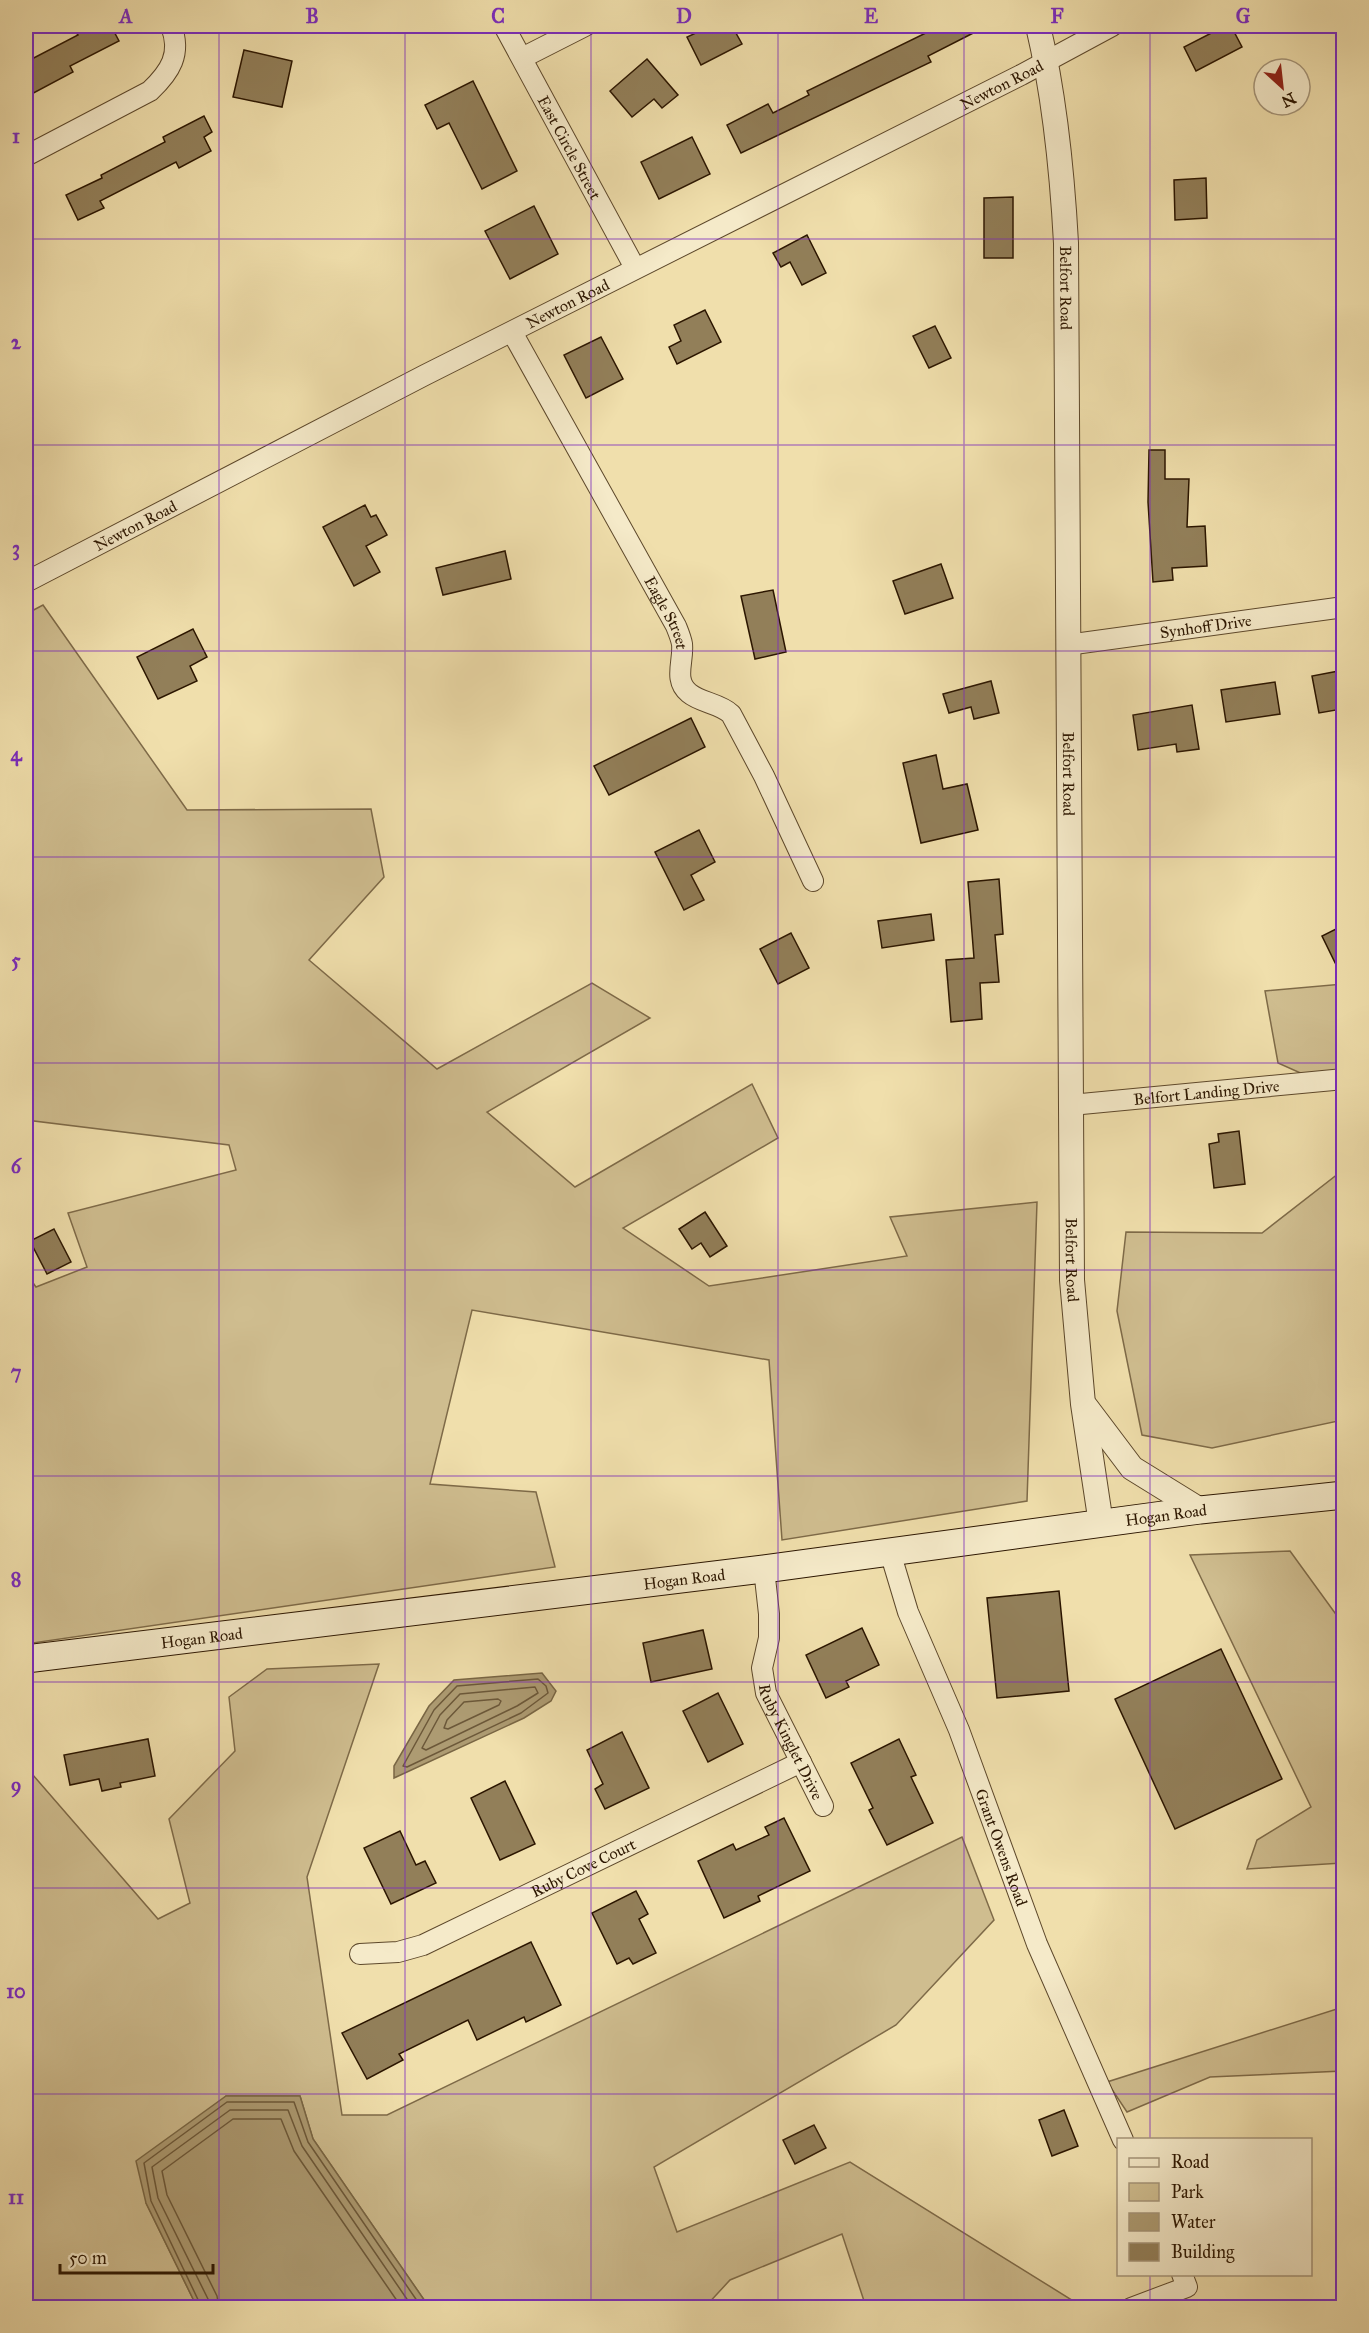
<svg xmlns="http://www.w3.org/2000/svg" width="1369" height="2333" viewBox="0 0 1369 2333" font-family="'IM FELL Great Primer',serif">
<rect width="100%" height="100%" fill="#f0dfac"/>
<filter id="stains"><feTurbulence type="fractalNoise" baseFrequency=".00333" numOctaves="4"/><feColorMatrix values="0 0 0 0 .2 0 0 0 0 .09 0 0 0 0 .02 0 0 0 .5 -.17"/></filter>
<radialGradient id="worn" r=".72"><stop offset=".6" stop-color="#630" stop-opacity="0"/><stop offset="1" stop-color="#630" stop-opacity=".3"/></radialGradient>
<g fill="#cfbd8f" stroke="#7e6a48" stroke-width="1.5">
<polygon points="43,605 187,810 371,809 384,877 309,960 437,1069 592,983 650,1018 487,1112 575,1187 752,1084 778,1138 623,1228 709,1286 907,1256 890,1217 1037,1202 1027,1501 782,1540 769,1360 472,1310 430,1484 536,1492 555,1567 26,1644 26,1273 36,1287 87,1267 68,1213 236,1170 229,1145 26,1120 26,947 33,946 26,925 26,614"/>
<polygon points="1343,984 1343,1092 1278,1063 1265,991"/>
<polygon points="1343,1170 1343,1420 1212,1448 1142,1435 1117,1311 1126,1232 1262,1233"/>
<polygon points="1290,1551 1343,1624 1343,1890 1342,1863 1247,1869 1257,1840 1311,1807 1190,1555"/>
<polygon points="379,1664 307,1877 342,2115 387,2115 962,1837 994,1920 896,2025 654,2167 677,2232 850,2162 1083,2307 866,2307 842,2234 730,2280 705,2307 429,2307 313,2139 300,2096 226,2096 146,2203 197,2307 26,2307 26,1767 158,1919 190,1903 169,1819 235,1751 229,1697 267,1669"/>
<polygon points="1343,2007 1343,2071 1210,2077 1127,2112 1107,2082"/>
</g>
<g fill="#ad9b72" stroke="#796644" stroke-width="1.5">
<polygon points="542,1673 556,1691 551,1701 524,1718 394,1778 394,1766 429,1706 454,1680"/>
<polygon points="226,2096 300,2096 313,2139 429,2307 197,2307 146,2203 136,2161"/>
</g>
<g fill="none" stroke-linecap="round" stroke-linejoin="round">
<g stroke="#6c5839" stroke-width="1.5">
<polygon points="538,1679 546,1686 548,1693 521,1713 407,1767 403,1766 434,1710 457,1686"/>
<polygon points="535,1687 538,1693 517,1706 426,1750 422,1748 440,1715 460,1694"/>
<polygon points="498,1699 501,1701 499,1705 448,1729 444,1728 447,1720 464,1702"/>
<polyline points="202,2308 151,2201 144,2163 227,2102 294,2102 308,2142 422,2308"/>
<polyline points="210,2308 208,2299 158,2198 152,2167 230,2110 288,2110 302,2146 413,2308"/>
<polyline points="219,2308 217,2296 167,2195 162,2171 233,2119 281,2119 294,2151 402,2308"/>
</g>
</g>
<g fill="#927f59" stroke="#2c1600" stroke-width="1.5">
<polygon points="72,26 111,26 119,41 70,66 73,72 26,97 26,62 78,35"/>
<polygon points="711,26 732,26 742,44 701,65 687,37"/>
<polygon points="940,26 987,26 928,56 931,62 741,153 727,125 768,104 773,113 809,95 807,91"/>
<polygon points="1225,26 1231,26 1242,47 1196,71 1184,47"/>
<polygon points="244,50 292,61 282,107 233,97"/>
<polygon points="647,59 678,95 662,108 654,99 632,117 610,91"/>
<polygon points="473,81 517,171 482,189 449,123 437,129 425,105"/>
<polygon points="204,116 212,132 204,137 211,151 179,168 176,162 100,201 104,208 78,220 66,195 102,178 101,175 165,142 163,137"/>
<polygon points="692,137 710,174 659,199 641,162"/>
<polygon points="1206,178 1207,218 1175,220 1174,180"/>
<polygon points="1013,197 1013,258 984,258 984,198"/>
<polygon points="534,206 558,254 510,279 485,231"/>
<polygon points="807,235 826,273 802,285 790,262 781,267 773,253"/>
<polygon points="705,310 721,342 677,364 669,347 681,341 674,325"/>
<polygon points="935,326 951,358 929,368 913,336"/>
<polygon points="601,337 623,379 586,398 564,355"/>
<polygon points="1149,450 1165,450 1165,479 1189,479 1187,527 1205,526 1207,566 1172,568 1173,580 1153,582 1148,502"/>
<polygon points="365,505 371,517 376,515 387,535 366,546 380,572 354,586 323,527"/>
<polygon points="505,551 511,579 443,595 436,568"/>
<polygon points="941,564 953,598 905,614 893,581"/>
<polygon points="773,590 786,652 755,659 741,596"/>
<polygon points="193,629 207,657 190,666 197,681 158,699 137,657"/>
<polygon points="1344,670 1344,697 1340,698 1342,709 1319,713 1312,676"/>
<polygon points="991,681 999,713 974,719 971,707 949,713 943,694"/>
<polygon points="1275,682 1280,714 1226,722 1221,690"/>
<polygon points="1192,705 1199,749 1177,752 1176,744 1138,750 1133,715"/>
<polygon points="691,718 705,747 609,795 594,766"/>
<polygon points="936,755 943,789 967,784 978,830 921,843 903,763"/>
<polygon points="699,830 715,862 691,875 704,900 684,910 655,852"/>
<polygon points="999,879 1003,934 995,935 999,982 980,983 982,1019 951,1022 946,960 974,958 968,882"/>
<polygon points="931,914 934,940 882,948 878,921"/>
<polygon points="1344,925 1344,981 1322,936"/>
<polygon points="791,933 809,968 778,984 760,949"/>
<polygon points="1239,1131 1245,1184 1214,1188 1209,1144 1219,1142 1218,1134"/>
<polygon points="705,1212 727,1246 710,1257 701,1243 692,1249 679,1229"/>
<polygon points="54,1229 71,1262 47,1274 30,1241"/>
<polygon points="1059,1591 1069,1691 997,1698 987,1598"/>
<polygon points="862,1628 879,1665 846,1681 849,1687 826,1698 806,1655"/>
<polygon points="703,1630 712,1669 651,1682 643,1643"/>
<polygon points="1221,1649 1282,1779 1175,1829 1115,1699"/>
<polygon points="718,1693 743,1744 708,1762 683,1711"/>
<polygon points="622,1732 649,1788 605,1809 595,1789 603,1784 587,1750"/>
<polygon points="148,1739 155,1776 120,1783 121,1787 102,1791 99,1779 70,1785 64,1755"/>
<polygon points="899,1739 916,1775 911,1777 933,1823 887,1845 869,1810 873,1808 851,1763"/>
<polygon points="505,1781 535,1844 500,1860 471,1798"/>
<polygon points="784,1818 810,1871 758,1896 760,1901 724,1918 698,1861 733,1844 736,1850 769,1835 765,1827"/>
<polygon points="400,1831 416,1865 425,1861 436,1883 391,1904 364,1848"/>
<polygon points="636,1891 648,1914 639,1919 656,1953 633,1964 629,1958 617,1964 592,1913"/>
<polygon points="531,1942 561,2005 526,2022 524,2017 477,2040 468,2020 399,2054 403,2060 367,2079 342,2033"/>
<polygon points="1064,2110 1078,2146 1052,2156 1039,2120"/>
<polygon points="814,2125 826,2148 795,2164 783,2140"/>
</g>
<g fill="none" stroke-linecap="round" stroke-linejoin="round">
<defs>
<g id="minor">
<path id="s1" d="M504 26 635 268"/>
<polyline points="522,58 585,26"/>
<path d="M26 156 150 91C170 72 182 54 171 26"/>
<path id="s2" d="M512 332 676 626C678 631 681 638 682 644 684 661 673 680 689 693 701 703 719 703 731 714L764 776 813 881"/>
<path id="s3" d="M26 582 425 375 1021 75 1112 26"/>
<path id="s4" d="M1067 645 1344 607"/>
<path id="s5" d="M1071 1105 1344 1079"/>
<path id="s6" d="M890 1552 908 1612 959 1730 1037 1944 1123 2140"/>
<path id="s7" d="M764 1569 769 1614V1638L762 1668 766 1693 823 1806"/>
<path id="s8" d="M360 1954 398 1952 423 1945 801 1762"/>
<polyline points="1131,2308 1187,2287 1182,2274"/>
</g>
<g id="tertiary">
<path id="s9" d="M1038 26C1055 98 1062 169 1066 243L1072 1280 1083 1404 1101 1524"/>
<polyline points="1086,1407 1132,1468 1200,1510"/>
</g>
<g id="secondary">
<path id="s10" d="M26 1659 764 1569 1200 1510 1344 1495"/>
</g>
</defs>
<use href="#minor" stroke="#5d482b" stroke-width="22"/>
<use href="#tertiary" stroke="#5d482b" stroke-width="26"/>
<use href="#secondary" stroke="#2c1600" stroke-width="29"/>
<use href="#minor" stroke="#f5eac9" stroke-width="20"/>
<use href="#tertiary" stroke="#f5eac9" stroke-width="24"/>
<use href="#secondary" stroke="#f5eac9" stroke-width="27"/>
</g>
<path fill="none" stroke="#7b2cbf" stroke-width="1.5" stroke-opacity="0.55" d="M219 26V2308M405 26V2308M591 26V2308M778 26V2308M964 26V2308M1150 26V2140M26 239H1344M26 445H1344M26 651H1344M26 857H1344M26 1063H1344M26 1270H1344M26 1476H1344M26 1682H1344M26 1888H1344M26 2094H1344M1150 2274V2308"/>
<g text-anchor="middle" dominant-baseline="central" stroke-width="5" stroke-linejoin="round" paint-order="stroke">
<g font-size="16" fill="#2c1600" stroke="#f5eac9">
<text stroke="none"><textPath href="#s3" startOffset="1095">Newton Road</textPath></text>
<text stroke="none"><textPath href="#s1" startOffset="138">East Circle Street</textPath></text>
<text stroke="none"><textPath href="#s9" startOffset="264">Belfort Road</textPath></text>
<text stroke="none"><textPath href="#s3" startOffset="609">Newton Road</textPath></text>
<text stroke="none"><textPath href="#s3" startOffset="123">Newton Road</textPath></text>
<text stroke="none"><textPath href="#s2" startOffset="321">Eagle Street</textPath></text>
<text stroke="none"><textPath href="#s4" startOffset="140">Synhoff Drive</textPath></text>
<text stroke="none"><textPath href="#s9" startOffset="750">Belfort Road</textPath></text>
<text stroke="none"><textPath href="#s5" startOffset="136">Belfort Landing Drive</textPath></text>
<text stroke="none"><textPath href="#s9" startOffset="1236">Belfort Road</textPath></text>
<text stroke="none"><textPath href="#s10" startOffset="1149">Hogan Road</textPath></text>
<text stroke="none"><textPath href="#s10" startOffset="663">Hogan Road</textPath></text>
<text stroke="none"><textPath href="#s10" startOffset="177">Hogan Road</textPath></text>
<text stroke="none"><textPath href="#s7" startOffset="180">Ruby Kinglet Drive</textPath></text>
<text stroke="none"><textPath href="#s6" startOffset="316">Grant Owens Road</textPath></text>
<text stroke="none"><textPath href="#s8" startOffset="242">Ruby Cove Court</textPath></text>
</g>
</g>
<rect width="1369" height="2333" fill="none" stroke="#f0dfac" stroke-width="66"/>
<rect x="1117" y="2138" width="195" height="138" fill="#f5eac9" stroke="#a59579" stroke-width="1.5"/>
<rect x="1129" y="2158" width="30" height="9" fill="#f5eac9" stroke="#a59579" stroke-width="1.5"/>
<text x="1171" y="2168" font-size="18" fill="#2c1600">Road</text>
<rect x="1129" y="2183" width="30" height="18" fill="#cfbd8f" stroke="#a59579" stroke-width="1.5"/>
<text x="1171" y="2198" font-size="18" fill="#2c1600">Park</text>
<rect x="1129" y="2213" width="30" height="18" fill="#ad9b72" stroke="#a59579" stroke-width="1.5"/>
<text x="1171" y="2228" font-size="18" fill="#2c1600">Water</text>
<rect x="1129" y="2243" width="30" height="18" fill="#927f59" stroke="#a59579" stroke-width="1.5"/>
<text x="1171" y="2258" font-size="18" fill="#2c1600">Building</text>
<g transform="translate(1282 87) rotate(153)"><circle r="28" fill="#f5eac9" stroke="#a59579" stroke-width="1.5"/>
<path d="M0-4.5L10 22L0 15L-10 22Z" fill="#8f2418"/>
<text y="-9" font-size="16" font-weight="bold" text-anchor="middle" fill="#2c1600">N</text>
</g>
<path d="M60 2264v9h153v-9" fill="none" stroke="#2c1600" stroke-width="3"/>
<text x="69" y="2264" font-size="18" fill="#2c1600" stroke="#f5eac9" stroke-width="4.5" paint-order="stroke">50 m</text>
<rect x="33" y="33" width="1303" height="2267" fill="none" stroke="#7b2cbf" stroke-width="2"/>
<g font-size="20" text-anchor="middle" font-weight="bold" fill="#7b2cbf">
<text x="126" y="23">A</text>
<text x="312" y="23">B</text>
<text x="498" y="23">C</text>
<text x="684" y="23">D</text>
<text x="871" y="23">E</text>
<text x="1057" y="23">F</text>
<text x="1243" y="23">G</text>
<text x="16" y="143">1</text>
<text x="16" y="349">2</text>
<text x="16" y="555">3</text>
<text x="16" y="761">4</text>
<text x="16" y="967">5</text>
<text x="16" y="1173">6</text>
<text x="16" y="1379">7</text>
<text x="16" y="1586">8</text>
<text x="16" y="1792">9</text>
<text x="16" y="1998">10</text>
<text x="16" y="2204">11</text>
</g>
<rect width="100%" height="100%" filter="url(#stains)"/>
<rect width="100%" height="100%" fill="url(#worn)"/>
</svg>
